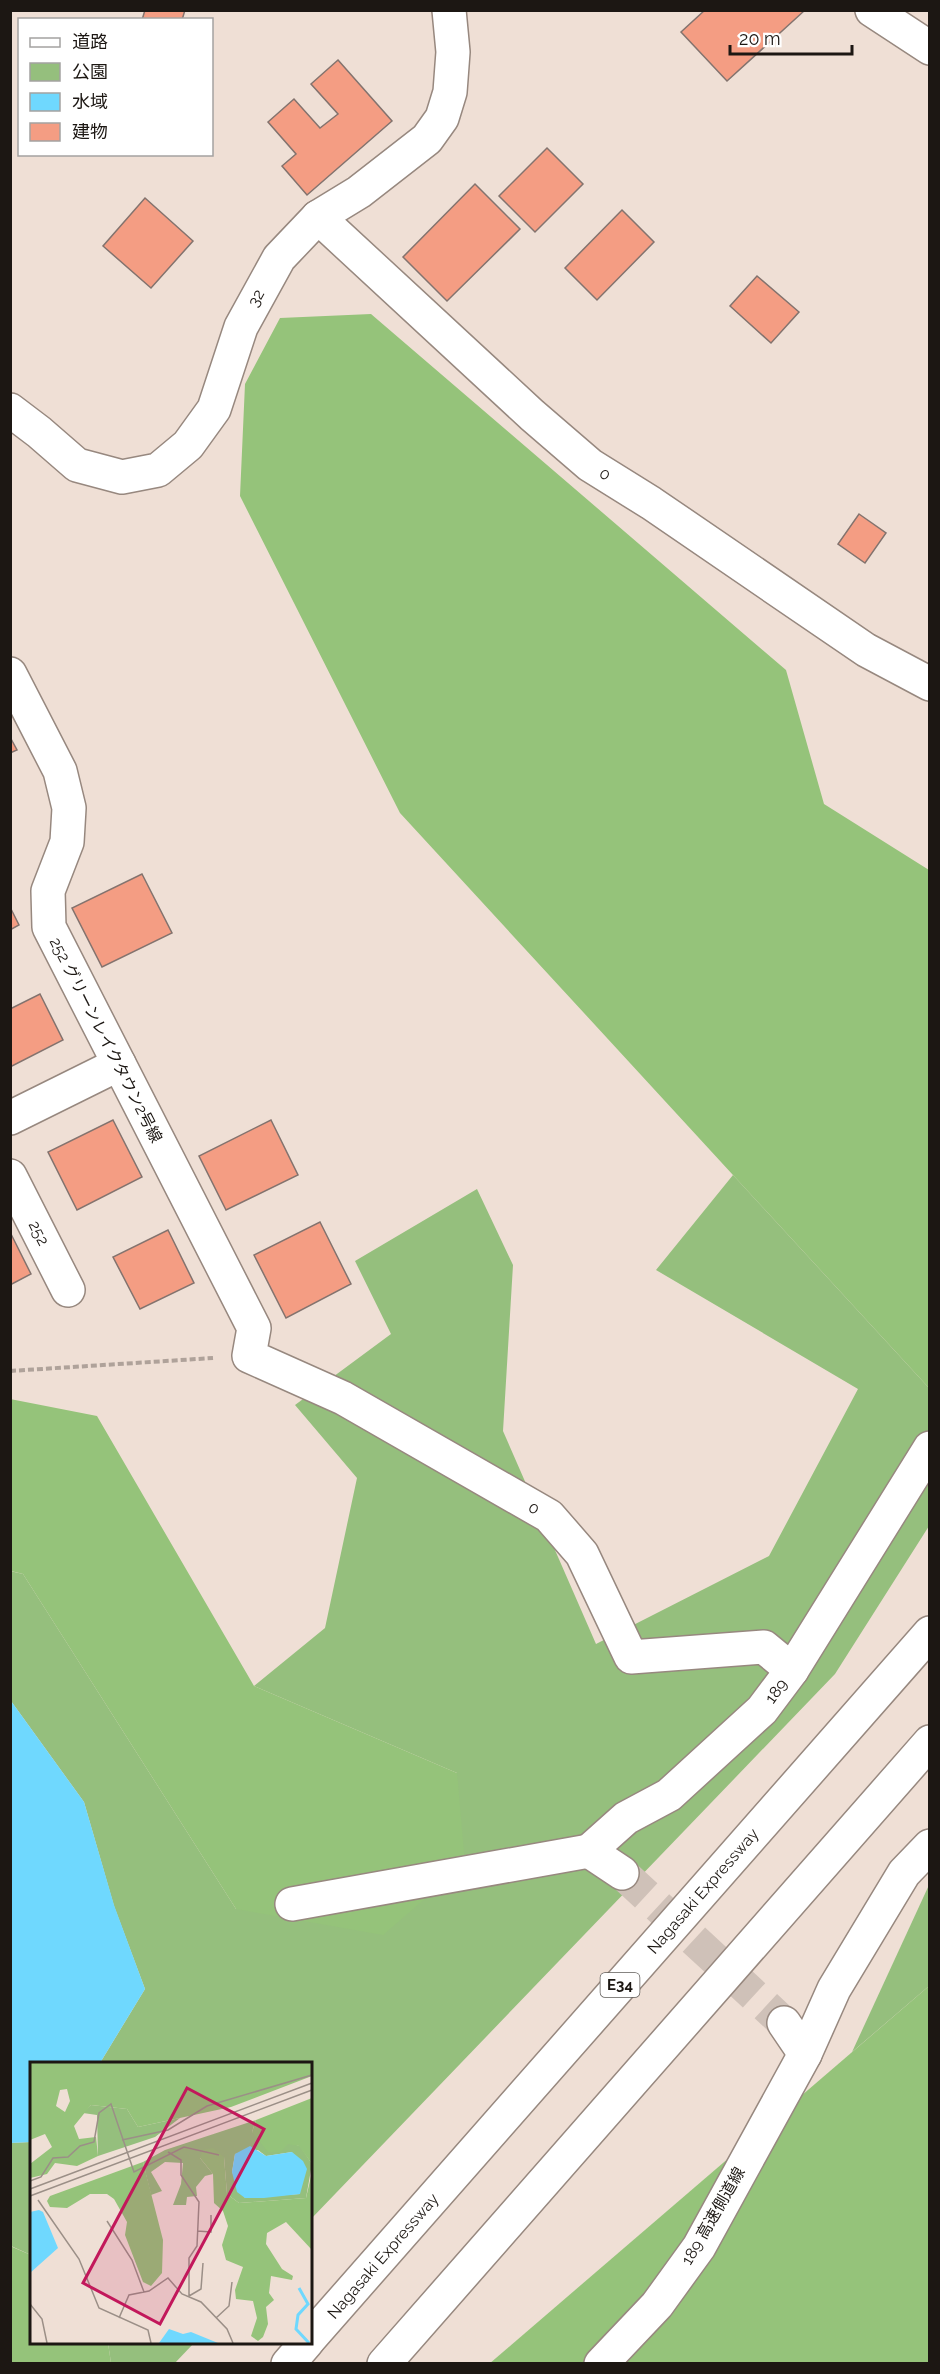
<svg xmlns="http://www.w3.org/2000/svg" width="940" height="2374" viewBox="0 0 940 2374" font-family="Raleway,'Noto Sans JP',sans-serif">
<rect width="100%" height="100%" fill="#efdfd5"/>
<g fill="#95bf7d">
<polygon points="733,1175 929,1388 929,1526 835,1674 311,2219 310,2064 100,2063 145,1989 114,1906 84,1802 11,1701 10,1571 23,1574 236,1909 457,1773 254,1686 325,1628 357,1478 295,1405 391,1334 355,1261 477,1189 513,1265 503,1431 596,1644 769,1556 858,1389 656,1270"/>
<polygon points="929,1885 929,1986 852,2052"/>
<polygon points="31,2142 31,2255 11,2246 10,2143"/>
<polygon points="108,2343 194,2343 174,2364 111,2363"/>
</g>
<g fill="#95c37a">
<polygon points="371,314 786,670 824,804 929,870 929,1388 400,813 240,496 245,384 280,318"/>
<polygon points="10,1399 97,1416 254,1686 457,1773 465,1864 383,1935 236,1909 23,1574 11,1571"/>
<polygon points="929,1986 929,2363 489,2364"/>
<polygon points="10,2246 31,2255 32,2342 108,2343 111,2363 11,2363"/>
</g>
<polygon fill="#6fd8fe" points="11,1701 84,1802 114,1905 145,1989 100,2063 32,2064 31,2142 10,2143"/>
<g fill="#f49d83" stroke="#83736e" stroke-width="1.5">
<polygon points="145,10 185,10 182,20 142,20"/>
<polygon points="705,10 804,10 804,11 727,81 681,32"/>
<polygon points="338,60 392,121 307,195 282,166 296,154 268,122 294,99 320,128 338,114 311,84"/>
<polygon points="547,148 583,184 535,232 499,196"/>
<polygon points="475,184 520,229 447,301 403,257"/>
<polygon points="145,198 193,241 151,288 103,246"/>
<polygon points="622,210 654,242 597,300 565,268"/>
<polygon points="757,276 799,312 771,343 730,306"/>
<polygon points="859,514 886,533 865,563 838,544"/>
<polygon points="10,737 17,750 10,753"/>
<polygon points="142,874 172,933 102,967 72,908"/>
<polygon points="10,907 19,925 10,930"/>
<polygon points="40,994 63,1040 10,1067 10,1009"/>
<polygon points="113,1120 142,1177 77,1210 48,1152"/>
<polygon points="271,1120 298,1175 226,1210 199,1156"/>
<polygon points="320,1222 351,1284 286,1318 254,1255"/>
<polygon points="168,1230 194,1283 140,1309 113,1257"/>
<polygon points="10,1232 31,1274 10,1285"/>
</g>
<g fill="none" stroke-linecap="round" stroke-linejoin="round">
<polyline stroke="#cfc1b8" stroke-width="33" stroke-dasharray="33 16" stroke-linecap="butt" points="622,1873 784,2023"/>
<defs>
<g id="minor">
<polyline points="872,10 930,48"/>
<polyline points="318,217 532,415 590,465 651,503 866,650 930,684"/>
<polyline points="10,410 39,432 77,465 122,477 158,470 188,445 214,409 241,327 279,258 318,217 359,192 427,139 442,118 450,92 453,52 449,10"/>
<polyline points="10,674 60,771 69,808 67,842 48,891 49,927 254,1328 249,1356 343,1398 549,1516 582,1554 631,1657 764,1647 792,1670"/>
<polyline points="10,1118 119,1064"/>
<polyline points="10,1176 68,1290"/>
<polyline points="589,1851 626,1818 669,1795 762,1710 792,1670 930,1448"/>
<polyline points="589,1851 622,1873"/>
<polyline points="292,1904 589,1851"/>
<polyline points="784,2023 805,2054"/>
<polyline points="601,2364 657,2305 699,2247 805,2054 834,1989 904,1873 930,1846"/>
</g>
<g id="highway">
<polyline points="310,2338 930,1633"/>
<polyline points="288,2364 307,2342"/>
<polyline points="384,2364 930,1742"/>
</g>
</defs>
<use href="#minor" stroke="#97887f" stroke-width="36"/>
<use href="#highway" stroke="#97887f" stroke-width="36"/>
<polyline stroke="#afa29a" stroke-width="4" stroke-dasharray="6 3" stroke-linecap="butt" points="10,1371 213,1358"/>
<use href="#minor" stroke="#fff" stroke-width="33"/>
<use href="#highway" stroke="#fff" stroke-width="33"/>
</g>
<g text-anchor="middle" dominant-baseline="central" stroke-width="6" stroke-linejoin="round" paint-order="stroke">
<rect fill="#fff" stroke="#605d5a" stroke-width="1.5" x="600.5" y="1973" width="39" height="24" rx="4.5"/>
<g font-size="15" font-weight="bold" fill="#1c1713">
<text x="620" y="1985">E34</text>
</g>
<g font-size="16" fill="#1c1713" stroke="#fff">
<text transform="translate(256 298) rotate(-61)">32</text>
<text transform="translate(605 474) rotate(32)">0</text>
<text transform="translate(106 1040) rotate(63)">252 グリーンレイクタウン2号線</text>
<text transform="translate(39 1233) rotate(63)">252</text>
<text transform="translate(534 1508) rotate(30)">0</text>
<text transform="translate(776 1691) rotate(-54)">189</text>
<text transform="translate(703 1891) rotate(-49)">Nagasaki Expressway</text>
<text transform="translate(713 2216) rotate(-60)">189 高速側道線</text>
<text transform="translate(383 2256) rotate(-49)">Nagasaki Expressway</text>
</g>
</g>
<g transform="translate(30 2062)">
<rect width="282" height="282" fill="#efdfd5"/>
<path d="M61 43 97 47 108 65 150 56 125 75 68 94 67 53 53 51ZM226 58 222 70 270 84 282 102 276 136 209 141 197 132 194 95 170 96 183 112 175 114 166 125 167 134 157 135 156 143H143L151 122 153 101 135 100 121 110 132 129 121 133 113 100 135 88ZM228 88 236 94 262 90 270 132 215 136 202 110 205 92Z" fill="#95bf7d" fill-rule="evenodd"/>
<path d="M0 1H282V14L201 45 108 65 97 47 61 43 44 64 49 77 66 75 68 94 47 104 25 101 17 112 0 116V102L22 85 15 72 0 78ZM37 27 40 39 35 50 26 44 30 28ZM282 36V102L269 84 258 82 250 90H238L222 70 226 58ZM183 86 194 95 197 132 209 141 276 136 282 110V188L256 160 237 171 236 182 252 207 263 214 262 218 241 214 239 231 244 238 236 245 238 262 233 275 228 279 221 274 227 256 223 239 206 237 205 228 213 205 196 198 192 183 198 164 193 149 184 141 183 112 170 96 173 88ZM113 100 133 178 132 211 121 224 113 220 95 173 97 160 84 137 77 132H60L37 146 20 145 17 139 20 134Z" fill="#95c37a" fill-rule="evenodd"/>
<path d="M220 84 236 94 262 90 273 99 277 107 270 132 234 136H215L207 130 202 110 205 92ZM9 148 13 150 28 186 0 211V150ZM139 267 153 272 161 270 188 281H129Z" fill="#6fd8fe"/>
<path fill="none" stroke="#6fd8fe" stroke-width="3" d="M269 226 278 242 268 253 266 267 279 281"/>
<path fill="none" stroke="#9b8f87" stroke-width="1.5" d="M92 78 138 68 177 44 282 13M138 90 151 98V113L169 140 167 184 159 196V234M0 119 11 115 23 96 38 95 50 84 64 80 69 51 81 42 104 110 154 85 189 93M0 127 282 21M0 134 282 28M8 138 49 197 69 246 118 268 121 281M77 159 102 198 114 230M167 169 181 170V153M159 234 171 227 173 201M0 242 12 257 17 281M89 256 99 233 119 229 138 216 152 232 171 240 197 267 203 281M186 256 199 244 202 220"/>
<path fill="#c2185b" fill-opacity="0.15" stroke="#c2185b" stroke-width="3" d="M157 26 234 67 130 262 53 221Z"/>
<rect width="282" height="282" fill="none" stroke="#1c1713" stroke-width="3"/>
</g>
<rect width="940" height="2374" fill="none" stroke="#1c1713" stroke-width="24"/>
<rect x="18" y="18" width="195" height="138" fill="#ffffff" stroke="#a4a2a1" stroke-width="1.5"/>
<rect x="30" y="38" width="30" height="9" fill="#ffffff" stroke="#a4a2a1" stroke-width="1.5"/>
<text x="72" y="48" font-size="18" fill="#1c1713">道路</text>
<rect x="30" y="63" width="30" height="18" fill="#95bf7d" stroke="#a4a2a1" stroke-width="1.5"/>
<text x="72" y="78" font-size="18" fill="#1c1713">公園</text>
<rect x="30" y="93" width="30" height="18" fill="#6fd8fe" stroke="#a4a2a1" stroke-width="1.5"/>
<text x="72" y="108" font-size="18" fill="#1c1713">水域</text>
<rect x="30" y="123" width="30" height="18" fill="#f49d83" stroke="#a4a2a1" stroke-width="1.5"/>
<text x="72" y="138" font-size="18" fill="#1c1713">建物</text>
<path d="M730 45v9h122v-9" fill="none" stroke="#1c1713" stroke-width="3"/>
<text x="739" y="45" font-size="18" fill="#1c1713" stroke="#ffffff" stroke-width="4.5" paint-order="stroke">20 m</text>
</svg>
